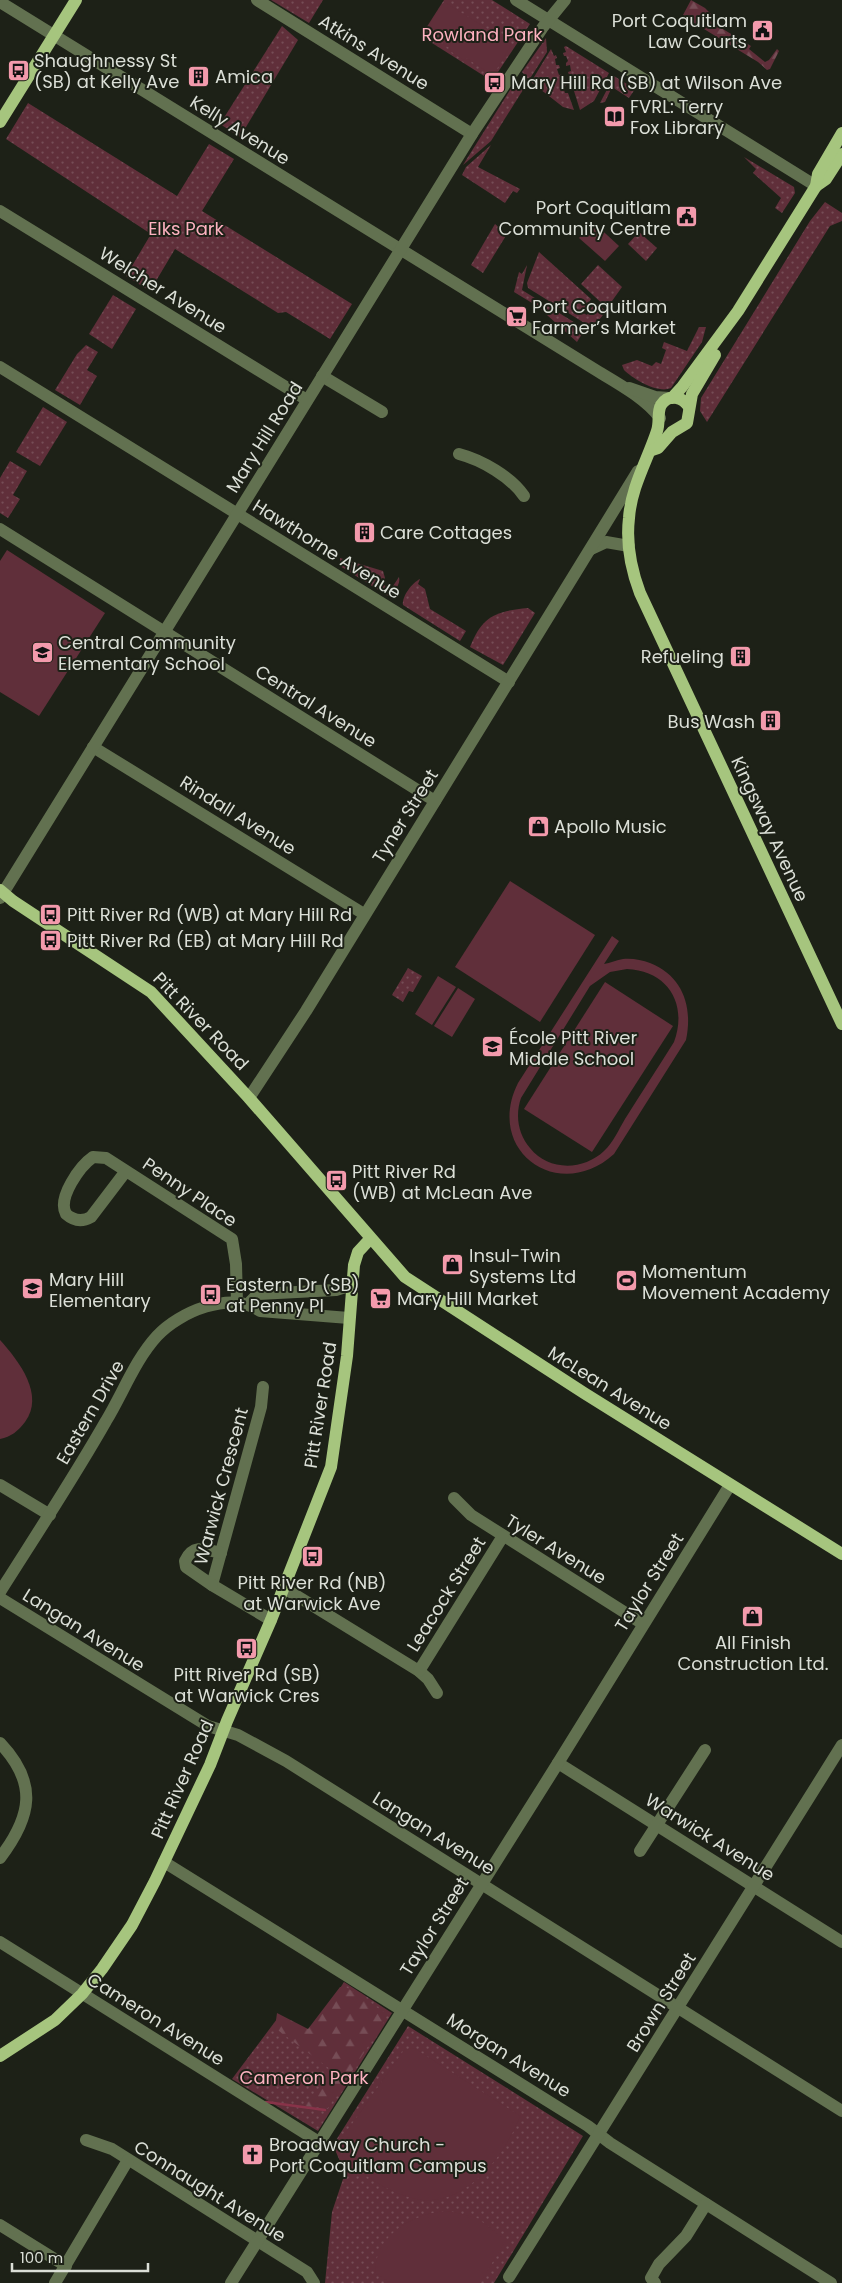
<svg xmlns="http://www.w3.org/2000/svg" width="842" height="2283" viewBox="0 0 842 2283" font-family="Poppins,sans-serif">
<defs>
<pattern id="green-dots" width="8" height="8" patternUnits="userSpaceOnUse" patternTransform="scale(1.25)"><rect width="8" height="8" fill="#602f3a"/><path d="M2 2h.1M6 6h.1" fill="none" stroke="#764d56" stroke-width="1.8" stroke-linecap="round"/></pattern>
<pattern id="forest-firs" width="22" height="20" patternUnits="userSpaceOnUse" patternTransform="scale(1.25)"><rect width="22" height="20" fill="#602f3a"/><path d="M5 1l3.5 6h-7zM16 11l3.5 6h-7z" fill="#764d56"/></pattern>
</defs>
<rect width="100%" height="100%" fill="#1d2117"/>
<g fill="url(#green-dots)">
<polygon points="271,0 323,0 309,23"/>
<polygon points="444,0 492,0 530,24 492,81 421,36"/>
<polygon points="282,26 298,40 240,137 220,124"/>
<polygon points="546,38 547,52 529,80 522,72"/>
<polygon points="566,46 609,73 594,101 580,110 574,91 577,89 576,84 572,84 571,81 574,80 572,74 569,75 568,72 571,71 570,65 566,66 566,63 568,61 566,56 564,56 563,53 566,52 564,47"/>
<polygon points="551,49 554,56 556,55 557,58 555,59 556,65 559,65 560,68 557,69 559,75 562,74 563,77 560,78 562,84 565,83 566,86 563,87 565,93 568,93 574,110 563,107 531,82"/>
<polygon points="614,76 635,89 629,98 612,87 605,102 600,103"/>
<polygon points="515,82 526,85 491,141 463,165"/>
<polygon points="28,103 177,196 209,144 234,159 202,211 352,304 330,339 286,312 278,313 175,249 150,291 126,276 151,234 6,139"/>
<polygon points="491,145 478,167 520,189 517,193 513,191 505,203 462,175 466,167"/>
<polygon points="744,157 794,187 795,193 782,213 775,208 781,198 753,173 756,169"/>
<polygon points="825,202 842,213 842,221 830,226 707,422 700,411 701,398 810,221"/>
<polygon points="495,224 507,234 483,273 471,265"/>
<polygon points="639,232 657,248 646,261 628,244"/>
<polygon points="539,252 591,299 583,313 587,315 595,302 606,311 596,324 586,324 528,288 527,283"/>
<polygon points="527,265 522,290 585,329 577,342 537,306 514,292 519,272 522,274"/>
<polygon points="598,265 622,287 607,308 581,284"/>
<polygon points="113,295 136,309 112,349 89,334"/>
<path d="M699 327H706L702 342 671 388C658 394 633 379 624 370L622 365 637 360 652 366 656 362 661 364 666 350 662 348 664 342 687 351Z"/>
<polygon points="86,345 98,352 87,370 97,376 80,405 55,390 77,354"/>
<polygon points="43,407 67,422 40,466 16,452"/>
<polygon points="10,461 27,471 13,495 20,499 8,518 0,513 0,478"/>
<path d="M340 558 383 571 385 578 382 584 391 589 399 577C401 584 394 593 388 596L340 566Z"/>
<path d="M420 579 418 584 425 589 430 609 466 631 460 641 403 605C402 596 412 583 420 579Z"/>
<path d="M528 608 535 613 503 665 470 647C482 616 496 611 528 608Z"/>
<polygon points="408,968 422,976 413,992 409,991 403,1002 392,995"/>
<polygon points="344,1982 392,2013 318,2131 232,2079 277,2019 308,2038"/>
<polygon points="408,2026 583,2136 494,2283 325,2283 332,2212 345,2173 333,2145"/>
</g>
<g fill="url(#forest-firs)">
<polygon points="691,0 705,8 711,14 708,20 751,46 749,49 765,62 769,60 777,49 779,51 770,69 767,70 758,62 686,18 683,15"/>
<polygon points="340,1987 346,1987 387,2014 384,2022 328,2108 301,2106 314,2098 330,2069 275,2028 277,2013 308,2029"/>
</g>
<g fill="#602f3a" fill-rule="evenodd">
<polygon points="443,3 446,3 510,43 511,45 494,74 491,74 466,58 464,60 450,51 451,49 426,33 425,31"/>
<polygon points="593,222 619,246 605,261 579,238"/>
<polygon points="7,550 105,613 39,716 0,692 0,561"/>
<polygon points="510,881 595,935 540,1022 455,967"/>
<path d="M612 936 619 941 604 964C610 963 617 960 623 959 632 958 642 960 650 963 683 976 693 1007 686 1040L614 1154C559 1204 484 1151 518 1083ZM627 969C668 971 688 1004 674 1042 658 1068 641 1093 625 1119 619 1129 613 1143 604 1151 583 1171 548 1171 530 1148 518 1134 515 1115 521 1098L590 986 610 972Z"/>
<polygon points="438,976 456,987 432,1025 415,1014"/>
<polygon points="605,982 673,1026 592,1152 524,1109"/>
<polygon points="458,988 475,999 452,1037 434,1026"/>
<path d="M0 1340C19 1361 45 1395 25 1422 18 1431 11 1437 0 1439Z"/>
<path d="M414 2048 520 2116C506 2155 464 2209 417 2199 390 2194 364 2175 343 2158L340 2141 404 2050Z"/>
<path d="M449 2211 477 2218 506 2240 480 2283H391L375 2273C374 2234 416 2212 449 2211Z"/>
</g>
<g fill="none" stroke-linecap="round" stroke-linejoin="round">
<polyline stroke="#883349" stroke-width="2.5" points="266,2102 325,2110"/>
<g stroke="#627150" stroke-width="12">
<polyline points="257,0 472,134"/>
<polyline points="516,0 816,186"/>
<path d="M0 2 599 372C619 384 646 399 660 418"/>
<polyline points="0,211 307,400"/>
<polyline points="0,367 509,682"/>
<polyline points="322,376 382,412"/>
<polyline points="629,388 655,397 669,398"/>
<path d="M459 454C482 460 511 477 524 496"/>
<polyline points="0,529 435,801"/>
<polyline points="591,549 606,542 629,546"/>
<polyline points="93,747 364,914"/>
<polyline points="0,898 472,134 543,27 565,0"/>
<polyline points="249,1098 306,1011 638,471"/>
<path d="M126 1171 91 1217C82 1222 74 1221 66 1214 57 1198 80 1166 93 1157L106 1158 232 1239 236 1264 237 1303"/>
<polyline points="249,1303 258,1294 336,1290 352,1285"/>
<polyline points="263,1387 261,1407 212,1585 271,1620"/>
<polyline points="0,1485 50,1515"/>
<polyline points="454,1498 471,1515 643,1624"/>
<path d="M212 1585 186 1567 185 1561C193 1544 205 1549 221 1553"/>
<polyline points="284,1588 419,1671 428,1679 437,1693"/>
<path d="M0 1592C36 1535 73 1479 106 1421 123 1393 135 1360 157 1336 179 1312 231 1290 260 1311L349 1318"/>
<polyline points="0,1598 208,1726 238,1735 286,1761 842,2111"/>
<polyline points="419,1671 503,1536"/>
<path d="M0 1743C38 1783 32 1816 0 1858"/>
<polyline points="558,1763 842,1942"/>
<polyline points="640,1851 705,1750"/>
<polyline points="164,1862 588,2126 610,2143 831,2283"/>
<polyline points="0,1942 319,2142"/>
<polyline points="86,2140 112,2149 307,2272 314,2283"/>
<polyline points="0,2225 66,2266"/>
<polyline points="509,2277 842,1745"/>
<polyline points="55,2283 128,2160"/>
<polyline points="231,2283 558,1763 730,1485"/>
<polyline points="655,2283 651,2278 659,2264 686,2236 706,2204"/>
</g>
<g stroke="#a6c57e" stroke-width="12">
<polyline points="0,122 76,0"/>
<polyline points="816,186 826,179 842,154"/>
<polyline points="672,398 682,387 738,311 816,186 818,174 842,133"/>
<path d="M689 407C683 397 669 393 661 405 657 412 660 422 657 431 648 459 631 487 629 518 626 543 631 569 640 593L842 1024"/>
<polyline points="652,450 658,448 672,432 687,423 692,394 715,355"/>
<polyline points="0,890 13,901 151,992 249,1098 405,1277 584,1393 842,1554"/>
<polyline points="0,2056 55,2020 82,1994 102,1969 132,1925 155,1881 210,1765 227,1721 271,1620 331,1467 347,1356 354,1265 358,1252 370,1239"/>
</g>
</g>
<defs>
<symbol id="civic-square" viewBox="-11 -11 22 22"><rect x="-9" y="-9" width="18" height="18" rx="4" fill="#f39aac" stroke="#1d2117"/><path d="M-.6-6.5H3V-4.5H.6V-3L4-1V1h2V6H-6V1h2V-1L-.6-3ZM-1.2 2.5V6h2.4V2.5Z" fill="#111"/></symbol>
<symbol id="bus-square" viewBox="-11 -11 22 22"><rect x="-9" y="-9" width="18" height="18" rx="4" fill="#f39aac" stroke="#1d2117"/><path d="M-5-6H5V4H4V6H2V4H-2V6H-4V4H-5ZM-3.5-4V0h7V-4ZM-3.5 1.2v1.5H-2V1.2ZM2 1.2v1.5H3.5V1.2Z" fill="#111"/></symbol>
<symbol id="building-square" viewBox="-11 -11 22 22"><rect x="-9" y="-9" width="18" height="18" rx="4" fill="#f39aac" stroke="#1d2117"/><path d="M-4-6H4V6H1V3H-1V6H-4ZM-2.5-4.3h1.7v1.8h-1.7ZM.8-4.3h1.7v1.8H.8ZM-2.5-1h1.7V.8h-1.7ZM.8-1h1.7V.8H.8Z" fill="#111"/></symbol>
<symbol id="library-square" viewBox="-11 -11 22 22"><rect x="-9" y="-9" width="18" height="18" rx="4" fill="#f39aac" stroke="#1d2117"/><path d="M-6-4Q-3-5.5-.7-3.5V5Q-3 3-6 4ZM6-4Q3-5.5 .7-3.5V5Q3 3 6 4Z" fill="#111"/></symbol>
<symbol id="supermarket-square" viewBox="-11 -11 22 22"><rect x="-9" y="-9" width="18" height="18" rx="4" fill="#f39aac" stroke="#1d2117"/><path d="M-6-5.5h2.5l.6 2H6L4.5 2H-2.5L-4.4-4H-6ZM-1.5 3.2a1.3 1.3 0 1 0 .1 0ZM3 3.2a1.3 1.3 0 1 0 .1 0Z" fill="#111"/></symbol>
<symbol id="school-square" viewBox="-11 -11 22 22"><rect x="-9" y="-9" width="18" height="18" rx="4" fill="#f39aac" stroke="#1d2117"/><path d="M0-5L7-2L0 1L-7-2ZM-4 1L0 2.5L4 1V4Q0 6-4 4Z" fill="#111"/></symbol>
<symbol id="shop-square" viewBox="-11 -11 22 22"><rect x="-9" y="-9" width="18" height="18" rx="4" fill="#f39aac" stroke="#1d2117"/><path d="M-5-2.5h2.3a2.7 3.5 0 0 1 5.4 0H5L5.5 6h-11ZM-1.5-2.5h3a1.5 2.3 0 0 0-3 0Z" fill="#111"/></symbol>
<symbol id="stadium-square" viewBox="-11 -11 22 22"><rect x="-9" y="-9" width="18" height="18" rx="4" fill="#f39aac" stroke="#1d2117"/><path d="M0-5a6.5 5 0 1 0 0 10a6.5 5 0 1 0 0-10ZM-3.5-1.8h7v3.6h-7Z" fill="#111"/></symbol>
<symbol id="church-square" viewBox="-11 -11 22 22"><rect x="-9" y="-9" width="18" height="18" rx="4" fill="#f39aac" stroke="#1d2117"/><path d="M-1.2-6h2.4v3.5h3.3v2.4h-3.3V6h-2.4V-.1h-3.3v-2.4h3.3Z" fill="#111"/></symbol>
</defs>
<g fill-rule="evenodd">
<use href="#civic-square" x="750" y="18" width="25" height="25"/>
<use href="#bus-square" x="6" y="58" width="25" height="25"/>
<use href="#building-square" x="186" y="64" width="25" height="25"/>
<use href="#bus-square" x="482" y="70" width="25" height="25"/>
<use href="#library-square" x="602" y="104" width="25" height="25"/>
<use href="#civic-square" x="674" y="204" width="25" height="25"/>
<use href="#supermarket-square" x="504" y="304" width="25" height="25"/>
<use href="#building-square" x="352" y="520" width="25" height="25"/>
<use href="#school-square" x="30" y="640" width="25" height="25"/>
<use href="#building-square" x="728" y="644" width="25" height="25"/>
<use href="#building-square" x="758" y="708" width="25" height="25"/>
<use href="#shop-square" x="526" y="814" width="25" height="25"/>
<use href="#bus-square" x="38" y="902" width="25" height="25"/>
<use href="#bus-square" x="38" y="928" width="25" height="25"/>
<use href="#school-square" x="480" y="1034" width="25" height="25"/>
<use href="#bus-square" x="324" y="1168" width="25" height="25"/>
<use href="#shop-square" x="440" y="1252" width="25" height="25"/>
<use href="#stadium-square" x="614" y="1268" width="25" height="25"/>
<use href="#school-square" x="20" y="1276" width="25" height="25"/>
<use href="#bus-square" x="198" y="1282" width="25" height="25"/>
<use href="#supermarket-square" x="368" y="1286" width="25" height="25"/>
<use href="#bus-square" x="300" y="1544" width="25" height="25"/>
<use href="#shop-square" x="740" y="1604" width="25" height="25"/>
<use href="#bus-square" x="234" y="1636" width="25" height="25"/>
<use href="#church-square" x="240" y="2142" width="25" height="25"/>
</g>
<g text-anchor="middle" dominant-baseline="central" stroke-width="4" stroke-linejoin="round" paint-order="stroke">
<g font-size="18" fill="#dbdfd7" stroke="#1d2117" text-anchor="start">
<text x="747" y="20" text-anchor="end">Port Coquitlam<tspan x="747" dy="21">Law Courts</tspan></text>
<text x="34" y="60">Shaughnessy St<tspan x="34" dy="21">(SB) at Kelly Ave</tspan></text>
<text x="215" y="76">Amica</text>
<text x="511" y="82">Mary Hill Rd (SB) at Wilson Ave</text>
<text x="630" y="106">FVRL: Terry<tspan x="630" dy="21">Fox Library</tspan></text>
<text x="671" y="207" text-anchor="end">Port Coquitlam<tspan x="671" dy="21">Community Centre</tspan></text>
<text x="532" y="306">Port Coquitlam<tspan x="532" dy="21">Farmer’s Market</tspan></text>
<text x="380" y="532">Care Cottages</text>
<text x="58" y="642">Central Community<tspan x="58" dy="21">Elementary School</tspan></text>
<text x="724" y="656" text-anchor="end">Refueling</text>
<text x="755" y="721" text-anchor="end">Bus Wash</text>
<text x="554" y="826">Apollo Music</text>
<text x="67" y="914">Pitt River Rd (WB) at Mary Hill Rd</text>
<text x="67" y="940">Pitt River Rd (EB) at Mary Hill Rd</text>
<text x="509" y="1037">École Pitt River<tspan x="509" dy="21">Middle School</tspan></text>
<text x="352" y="1171">Pitt River Rd<tspan x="352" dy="21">(WB) at McLean Ave</tspan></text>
<text x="469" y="1255">Insul-Twin<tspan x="469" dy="21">Systems Ltd</tspan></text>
<text x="642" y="1271">Momentum<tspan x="642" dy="21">Movement Academy</tspan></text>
<text x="49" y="1279">Mary Hill<tspan x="49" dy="21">Elementary</tspan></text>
<text x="226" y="1284">Eastern Dr (SB)<tspan x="226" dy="21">at Penny Pl</tspan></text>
<text x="397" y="1298">Mary Hill Market</text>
<text x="312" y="1582" text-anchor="middle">Pitt River Rd (NB)<tspan x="312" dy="21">at Warwick Ave</tspan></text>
<text x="753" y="1642" text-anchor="middle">All Finish<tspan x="753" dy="21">Construction Ltd.</tspan></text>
<text x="247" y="1674" text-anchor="middle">Pitt River Rd (SB)<tspan x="247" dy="21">at Warwick Cres</tspan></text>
<text x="269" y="2144">Broadway Church -<tspan x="269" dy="21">Port Coquitlam Campus</tspan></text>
</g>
<g font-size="18" fill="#fdb2c0" stroke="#1d2117">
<text x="482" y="34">Rowland Park</text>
<text x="186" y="228">Elks Park</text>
<text x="304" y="2077">Cameron Park</text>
</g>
<g font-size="18" fill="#dbdfd7" stroke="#1d2117">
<text transform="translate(374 52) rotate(32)">Atkins Avenue</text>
<text transform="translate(240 130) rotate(32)">Kelly Avenue</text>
<text transform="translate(163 290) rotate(32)">Welcher Avenue</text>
<text transform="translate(264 437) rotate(-58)">Mary Hill Road</text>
<text transform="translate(327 549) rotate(32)">Hawthorne Avenue</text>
<text transform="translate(316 706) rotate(32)">Central Avenue</text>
<text transform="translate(238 815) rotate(32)">Rindall Avenue</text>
<text transform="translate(405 816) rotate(-58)">Tyner Street</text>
<text transform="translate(770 829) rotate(65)">Kingsway Avenue</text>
<text transform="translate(201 1021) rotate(46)">Pitt River Road</text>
<text transform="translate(190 1192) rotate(34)">Penny Place</text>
<text transform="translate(610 1388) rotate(32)">McLean Avenue</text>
<text transform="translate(320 1405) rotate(-81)">Pitt River Road</text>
<text transform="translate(90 1412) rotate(-60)">Eastern Drive</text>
<text transform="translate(221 1486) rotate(-75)">Warwick Crescent</text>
<text transform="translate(556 1549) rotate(32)">Tyler Avenue</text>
<text transform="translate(649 1582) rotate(-58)">Taylor Street</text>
<text transform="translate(446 1594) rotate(-58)">Leacock Street</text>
<text transform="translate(84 1630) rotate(32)">Langan Avenue</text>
<text transform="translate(182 1779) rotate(-66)">Pitt River Road</text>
<text transform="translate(434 1833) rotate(32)">Langan Avenue</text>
<text transform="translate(710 1837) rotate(32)">Warwick Avenue</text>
<text transform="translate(434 1926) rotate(-58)">Taylor Street</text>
<text transform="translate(661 2002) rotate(-58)">Brown Street</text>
<text transform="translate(156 2019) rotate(32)">Cameron Avenue</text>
<text transform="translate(509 2055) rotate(32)">Morgan Avenue</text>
<text transform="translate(210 2191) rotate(32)">Connaught Avenue</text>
</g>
</g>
<path d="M12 2263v8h136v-8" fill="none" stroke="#dbdfd7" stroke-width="2.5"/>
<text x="20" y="2263" font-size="15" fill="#dbdfd7" stroke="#1d2117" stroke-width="4" paint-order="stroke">100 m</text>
</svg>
